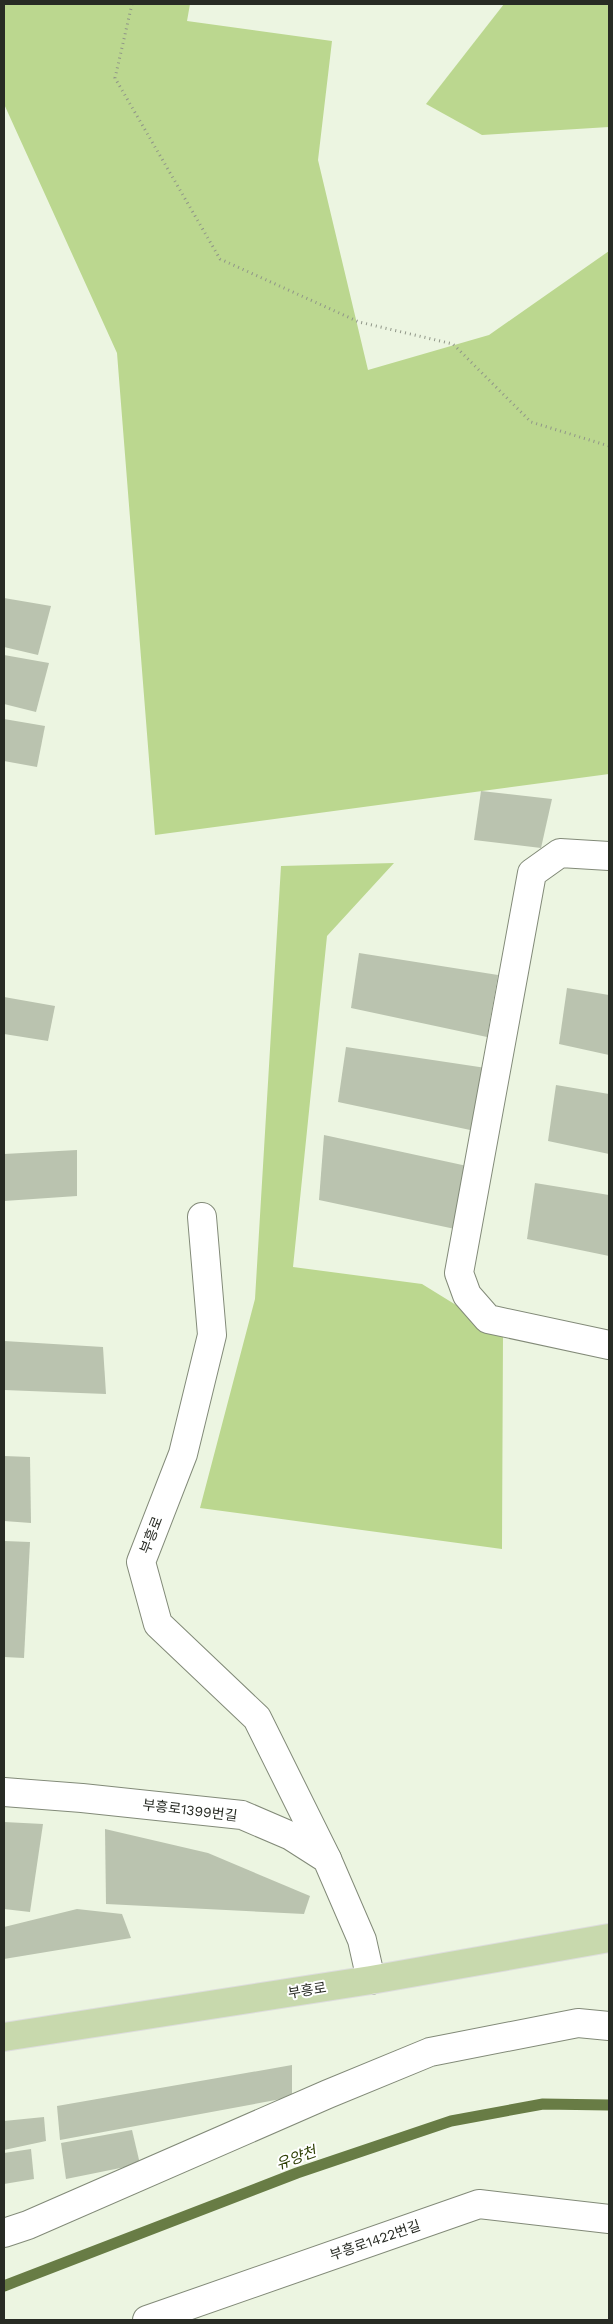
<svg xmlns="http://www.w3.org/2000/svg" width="613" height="2324" viewBox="0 0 613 2324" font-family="'Work Sans','Noto Sans KR',sans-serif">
<rect width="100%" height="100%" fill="#ecf5e1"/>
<g fill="#bbd78f">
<polygon points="4,4 190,4 187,21 332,41 318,160 368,370 489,335 609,251 609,774 155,835 117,353 4,104"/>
<polygon points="504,4 609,4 609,127 482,135 426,104"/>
<polygon points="394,863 327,936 293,1267 422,1284 503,1334 502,1549 200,1508 255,1299 281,866"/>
</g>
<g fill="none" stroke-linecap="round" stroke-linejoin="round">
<polyline stroke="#687c45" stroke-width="11" points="4,2286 297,2173 451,2121 543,2104 609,2105"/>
</g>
<g fill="#bac3af">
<polygon points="4,598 51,606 38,655 4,647"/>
<polygon points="4,655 49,663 36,712 4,704"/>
<polygon points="4,719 45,726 37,767 4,761"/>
<polygon points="481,791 552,799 541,848 474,840"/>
<polygon points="359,953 498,975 487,1037 351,1008"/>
<polygon points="567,988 609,995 609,1055 559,1044"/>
<polygon points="4,997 55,1006 48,1041 4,1034"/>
<polygon points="346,1047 486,1068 475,1131 338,1102"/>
<polygon points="556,1085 609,1094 609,1154 548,1141"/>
<polygon points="324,1135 467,1166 455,1229 319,1200"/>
<polygon points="77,1150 77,1196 4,1201 4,1154"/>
<polygon points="535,1183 609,1195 609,1256 527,1239"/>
<polygon points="4,1341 103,1347 106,1394 4,1390"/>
<polygon points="4,1456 30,1457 31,1523 4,1521"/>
<polygon points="4,1541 30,1542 24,1658 4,1657"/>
<polygon points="4,1822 43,1824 30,1912 4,1909"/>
<polygon points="105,1829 208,1853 310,1896 304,1914 106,1904"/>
<polygon points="77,1909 122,1914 131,1938 4,1959 4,1927"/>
<polygon points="292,2065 292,2097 60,2140 57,2106"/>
<polygon points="44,2117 46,2141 4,2150 4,2121"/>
<polygon points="132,2130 140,2164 66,2179 61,2143"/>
<polygon points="31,2149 34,2179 4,2184 4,2153"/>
</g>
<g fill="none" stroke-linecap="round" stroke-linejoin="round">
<defs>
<g id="minor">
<polyline points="609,856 560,853 532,873 459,1273 467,1295 488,1319 609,1345"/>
<polyline points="202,1217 212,1335 183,1454 141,1562 158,1624 257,1718 327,1859"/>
<polyline points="4,1792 82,1798 242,1815 291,1836 327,1859 362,1940 371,1980"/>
<polyline points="4,2233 28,2225 328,2094 430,2052 578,2023 609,2026"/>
<polyline points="147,2320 479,2204 609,2219"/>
</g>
<polyline id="major" points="4,2037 371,1980 609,1938"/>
</defs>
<use href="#minor" stroke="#828a78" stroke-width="30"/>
<use href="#major" stroke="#dddddc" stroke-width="30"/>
<polyline stroke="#909688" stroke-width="3" stroke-dasharray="1 4" stroke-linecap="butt" points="132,4 115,78 220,259 359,322 453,344 531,422 609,446"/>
<use href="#minor" stroke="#fff" stroke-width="28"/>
<use href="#major" stroke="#c8d9ad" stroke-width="28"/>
</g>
<g text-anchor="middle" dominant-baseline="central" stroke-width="4" stroke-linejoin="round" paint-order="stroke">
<g font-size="14" fill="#282b24" stroke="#fff">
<text transform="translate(151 1535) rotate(-69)">부흥로</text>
<text transform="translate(190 1810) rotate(7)">부흥로1399번길</text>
<text transform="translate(307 1990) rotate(-9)">부흥로</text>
<text transform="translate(375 2240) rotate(-19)">부흥로1422번길</text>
</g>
<g font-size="15" font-style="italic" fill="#2f4006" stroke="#fff">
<text transform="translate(296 2158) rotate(-20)">유양천</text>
</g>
</g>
<rect width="613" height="2324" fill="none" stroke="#282b24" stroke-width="10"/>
</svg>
